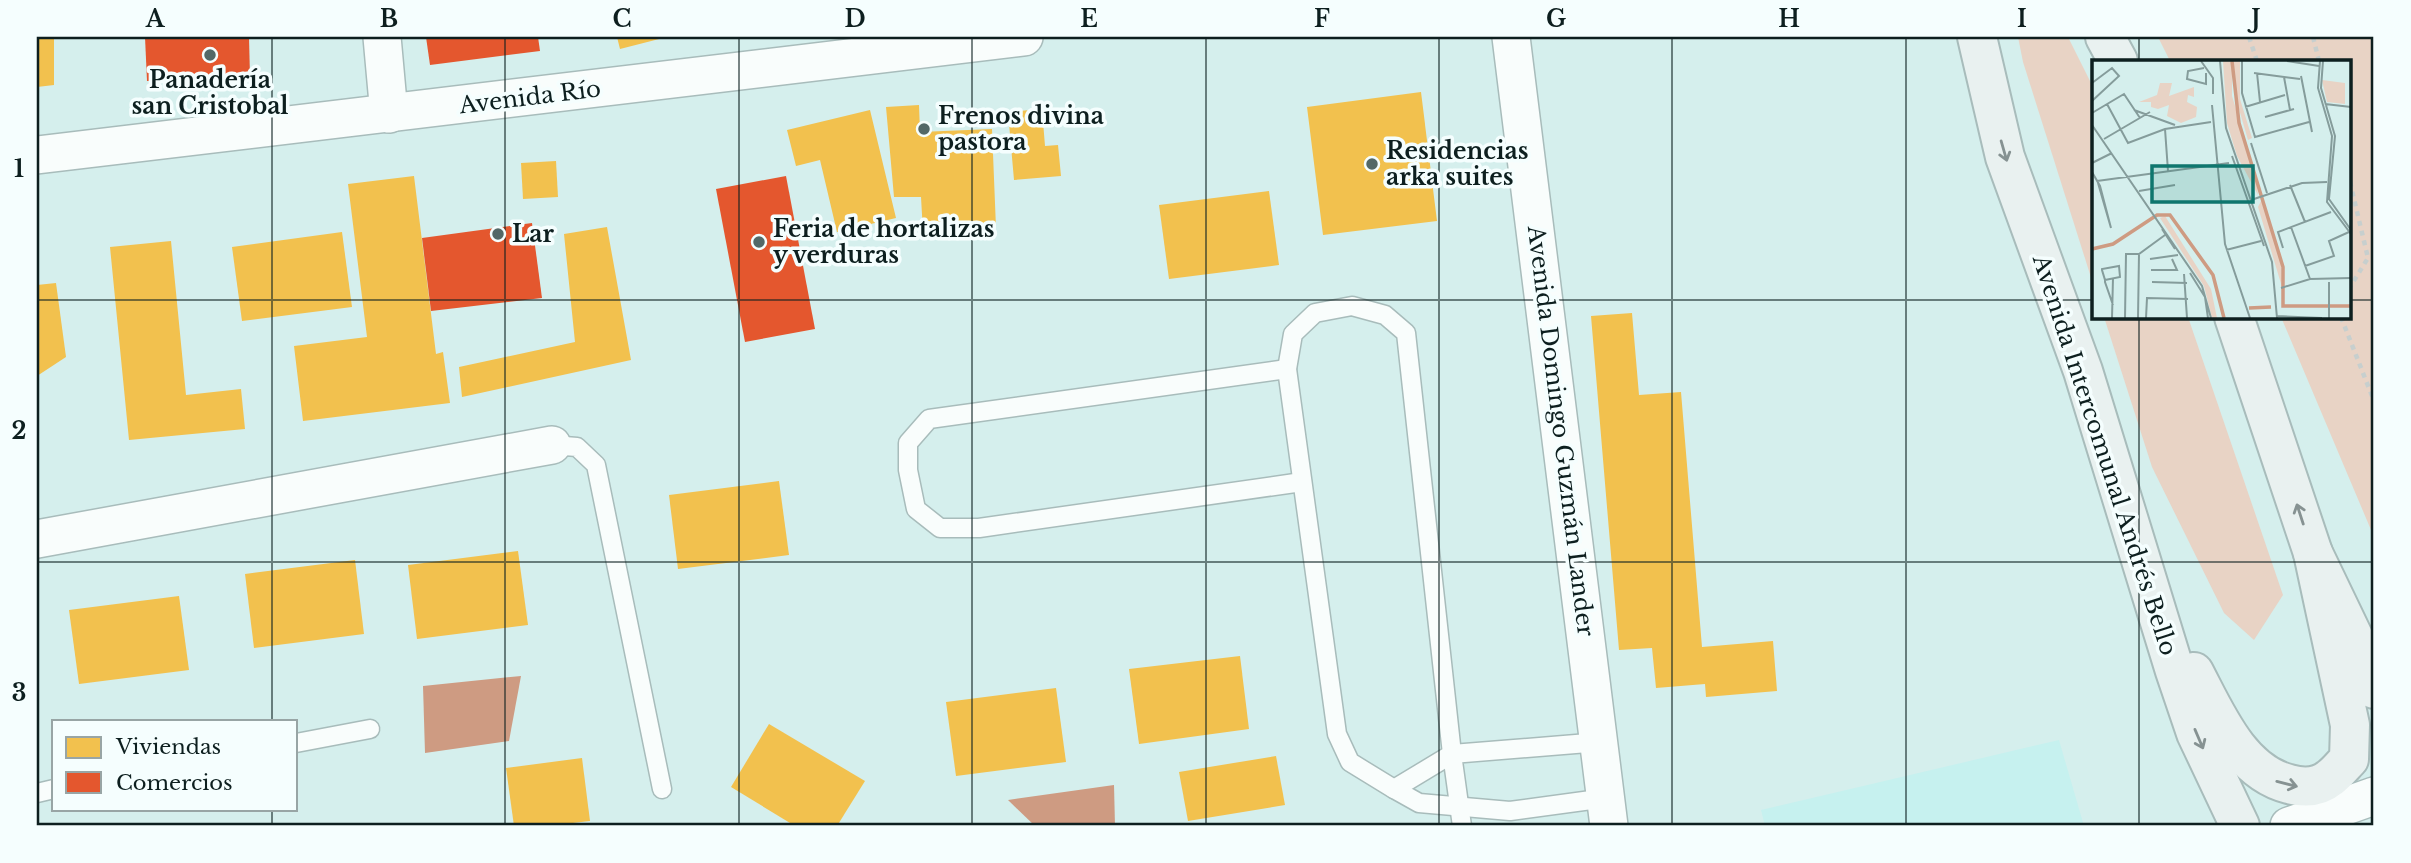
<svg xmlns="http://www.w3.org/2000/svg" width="2411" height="863" viewBox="0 0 2411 863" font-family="'Libre Baskerville',serif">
<rect width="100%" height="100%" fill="#d5efed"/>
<polygon fill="#c6f1ef" points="2059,740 2084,826 1765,826 1761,810"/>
<g fill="#e8d3c5">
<polygon points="2018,37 2068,37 2094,89 2094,287 2023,62"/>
<polygon points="2158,37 2374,37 2374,537 2281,317 2350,317 2350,61 2170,61"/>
<polygon points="2104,317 2188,317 2283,595 2254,640 2224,613 2152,467"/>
</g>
<g fill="#ce9b82">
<polygon points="521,676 509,741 425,753 423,686"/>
<polygon points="1114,785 1115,826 1035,826 1008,800"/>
</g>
<g fill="#f2c14e">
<polygon points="37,37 54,37 54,85 37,87"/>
<polygon points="617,37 663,37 663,38 620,49"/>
<polygon points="1421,92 1437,221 1323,235 1307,107"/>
<polygon points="919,105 920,132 992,129 996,228 923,232 921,197 894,197 886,107"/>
<polygon points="1042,109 1045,146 1058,145 1061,176 1014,180 1008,112"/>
<polygon points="870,110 896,218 837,232 820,160 796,166 787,130"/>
<polygon points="556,161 558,197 523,199 521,163"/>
<polygon points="414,176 436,354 443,352 450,403 303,421 294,346 367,337 348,184"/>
<polygon points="1269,191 1279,265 1169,279 1159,205"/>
<polygon points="607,227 631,360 462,397 459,367 575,342 564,234"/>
<polygon points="342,232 352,307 242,321 232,247"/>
<polygon points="171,241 186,395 241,389 245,429 129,440 110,247"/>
<polygon points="56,283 66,357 37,376 37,285"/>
<polygon points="1632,313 1639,395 1681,392 1702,647 1773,641 1777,691 1706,697 1705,684 1656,688 1652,648 1619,650 1591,316"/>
<polygon points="779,481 789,555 678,569 669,495"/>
<polygon points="518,551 528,625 417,639 408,565"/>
<polygon points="355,560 364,634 254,648 245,574"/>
<polygon points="179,596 189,670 79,684 69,610"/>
<polygon points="1240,656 1249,729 1139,744 1129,669"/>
<polygon points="1056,688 1066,762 956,776 946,702"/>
<polygon points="769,724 865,781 837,826 795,826 731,787"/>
<polygon points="1276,756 1285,805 1188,821 1179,772"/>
<polygon points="582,758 590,821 547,826 514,826 506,768"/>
</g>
<g fill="#e4572e">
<polygon points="145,37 249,37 250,77 147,81"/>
<polygon points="426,37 538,37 540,51 430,65"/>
<polygon points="786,176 815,329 745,342 716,189"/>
<polygon points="532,223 542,298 431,311 422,238"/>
</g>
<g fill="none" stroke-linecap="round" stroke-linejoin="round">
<defs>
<g id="service">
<polygon points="1352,306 1385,315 1406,333 1452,754 1394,789 1350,762 1337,734 1287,369 1293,334 1315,313"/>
<polyline points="1287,369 929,419 908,443 908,470 916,509 940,528 979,528 1302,482"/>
<polyline points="552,445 577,447 596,465 662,789"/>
<polyline points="296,743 370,729"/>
<polyline points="1394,789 1419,803 1510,811 1606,798"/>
<polyline points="37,793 54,789"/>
<polyline points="1462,826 1452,754 1600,742"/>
</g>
<g id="minor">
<polyline points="382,37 389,114"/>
<polyline points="1511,37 1609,826"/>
<polyline points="37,155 1024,37"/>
<polyline points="37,539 552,445"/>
<polyline points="2289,826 2374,796"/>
</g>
<g id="secondary">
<polyline points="1977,37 2005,157 2083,371 2175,671 2196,733 2240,826"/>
<polyline points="2105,37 2118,61"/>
<polyline points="2234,317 2313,553 2363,657 2374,689"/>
<path d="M2194 672C2216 714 2240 772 2289 784 2303 788 2318 788 2330 778 2337 773 2343 765 2349 759L2350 725 2313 553"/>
</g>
</defs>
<use href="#service" stroke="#a8bcbb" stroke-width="21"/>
<use href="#minor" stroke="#a8bcbb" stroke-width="40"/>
<use href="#secondary" stroke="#a8bcbb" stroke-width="42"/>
<g stroke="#c7cfce" stroke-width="4.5" stroke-dasharray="5 5" stroke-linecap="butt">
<polyline points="2249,37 2257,61"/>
<polyline points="2313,37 2319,61"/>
<polyline points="2350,182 2368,258 2350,287"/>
<polyline points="2341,317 2374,401"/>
</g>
<use href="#service" stroke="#f9fdfc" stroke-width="18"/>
<use href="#minor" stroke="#f9fdfc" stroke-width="37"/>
<use href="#secondary" stroke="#e9f1f0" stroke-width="38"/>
</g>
<defs><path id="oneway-shaft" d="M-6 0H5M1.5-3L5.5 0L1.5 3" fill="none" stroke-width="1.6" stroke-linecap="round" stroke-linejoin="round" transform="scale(1.75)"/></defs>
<g stroke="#869292">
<use href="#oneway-shaft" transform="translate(2004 151) rotate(74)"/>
<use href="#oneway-shaft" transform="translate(2300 514) rotate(-108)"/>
<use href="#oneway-shaft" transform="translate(2199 739) rotate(67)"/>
<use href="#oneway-shaft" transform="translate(2287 784) rotate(14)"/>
</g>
<path fill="none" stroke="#0d1f1f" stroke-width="2" stroke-opacity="0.55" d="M272 37V721M505 37V826M739 37V826M972 37V826M1206 37V826M1439 37V826M1672 37V826M1906 37V826M2139 37V61M37 300H2094M2350 300H2374M2139 317V826M37 562H2374M272 809V826"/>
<g fill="#536867" stroke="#f5fefe" stroke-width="2.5">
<circle cx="210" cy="55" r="7"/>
<circle cx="924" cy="129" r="7"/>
<circle cx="1372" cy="164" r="7"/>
<circle cx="498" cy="234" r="7"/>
<circle cx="759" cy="242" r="7"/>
</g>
<g text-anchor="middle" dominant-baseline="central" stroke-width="7" stroke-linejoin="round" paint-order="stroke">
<g font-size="23" font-weight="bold" fill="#0d1f1f" stroke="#f5fefe" text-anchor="start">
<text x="210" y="80" text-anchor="middle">Panadería<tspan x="210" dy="26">san Cristobal</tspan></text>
<text x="938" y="116">Frenos divina<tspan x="938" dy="26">pastora</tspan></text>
<text x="1386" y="151">Residencias<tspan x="1386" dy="26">arka suites</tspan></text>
<text x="773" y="229">Feria de hortalizas<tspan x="773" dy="26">y verduras</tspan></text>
<text x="512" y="234">Lar</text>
</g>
<g font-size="23" fill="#0d1f1f" stroke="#f5fefe">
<text transform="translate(530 97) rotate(-7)">Avenida Río</text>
<text transform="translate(1561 431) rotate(83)">Avenida Domingo Guzmán Lander</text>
<text transform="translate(2105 455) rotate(72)">Avenida Intercomunal Andrés Bello</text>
</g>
</g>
<g transform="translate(2092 60)">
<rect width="259" height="259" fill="#d5efed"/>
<path d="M131 1H140V36L164 115 166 135 145 96 135 63ZM142 1H148V39L160 78 156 80 142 32ZM230 20 253 23V44L235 42ZM68 23H80L77 36 102 27V37L96 35 95 42 105 47 104 57 89 63 75 56 77 45 66 49 59 47V42H47L65 35ZM170 139 189 203 190 227 166 147ZM73 156 119 229 125 258H120L112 226 68 158Z" fill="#e8d3c5"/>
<path fill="none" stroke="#ce9b82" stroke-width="3.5" d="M140 1 147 63 191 207V246H259M0 189 21 184 65 155H78L121 215 132 258M157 248 179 247"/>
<path fill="none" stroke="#859c9b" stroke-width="2" d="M109 1 121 18V34M128 1 134 68 180 202 185 258M150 1V33L163 77 217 62M195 1 227 6M228 1 226 28 240 76 235 142 259 174M231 1 229 28 243 76 237 139 259 170M112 8 96 11 95 19 114 24V13M162 13 208 19M165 13 168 42M209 16 220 72M192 17 198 50M0 23 20 8 27 16 0 41M15 44 36 83 73 69 119 62M233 44 259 47M120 45 133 184 158 258M153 47 193 35M42 50 83 65M0 53 32 34 48 58M173 57 202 49M0 65 110 226 119 258M73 69 76 111M12 79 58 52M159 83 175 133M140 96 172 186M0 103 20 93M0 112 8 126 19 168 6 123M5 121 137 103M198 125 213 162M47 131 83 125M159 140 210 123 235 122M199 167 218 219M70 169 83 189M191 188 186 172 239 152M134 190 169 181M58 199 86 195M213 206 242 196 237 181 257 172M59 210H85L80 199M98 213 113 237 116 258M92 214 95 258M13 220 28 217 27 206 10 209V210L13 220V222L21 245M60 222 95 223M237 222V258M189 228 218 219 259 218M185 256 230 258M20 258 21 218M33 258 34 194H47L73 175M46 258 47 194M54 258 55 238 96 239"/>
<path fill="#0f766e" fill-opacity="0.15" stroke="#0f766e" stroke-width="3.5" d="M60 106H161V142H60Z"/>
<rect width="259" height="259" fill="none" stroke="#0d1f1f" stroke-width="3.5"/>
</g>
<rect width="2411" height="863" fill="none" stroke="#f5fefe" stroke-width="77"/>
<rect x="52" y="720" width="245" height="91" fill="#f5fefe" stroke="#98a5a5" stroke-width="2"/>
<rect x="66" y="737" width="35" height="21" fill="#f2c14e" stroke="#98a5a5" stroke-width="2"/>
<text x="116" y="754" font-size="21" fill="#0d1f1f">Viviendas</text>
<rect x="66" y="772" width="35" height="21" fill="#e4572e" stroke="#98a5a5" stroke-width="2"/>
<text x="116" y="790" font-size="21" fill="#0d1f1f">Comercios</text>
<rect x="38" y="38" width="2334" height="786" fill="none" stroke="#0d1f1f" stroke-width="2.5"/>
<g font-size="23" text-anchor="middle" font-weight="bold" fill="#0d1f1f">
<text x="155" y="27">A</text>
<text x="389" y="27">B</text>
<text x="622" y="27">C</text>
<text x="855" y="27">D</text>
<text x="1089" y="27">E</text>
<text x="1322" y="27">F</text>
<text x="1556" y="27">G</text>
<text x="1789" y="27">H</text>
<text x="2022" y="27">I</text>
<text x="2256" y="27">J</text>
<text x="19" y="177">1</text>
<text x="19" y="439">2</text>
<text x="19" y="701">3</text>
</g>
</svg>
